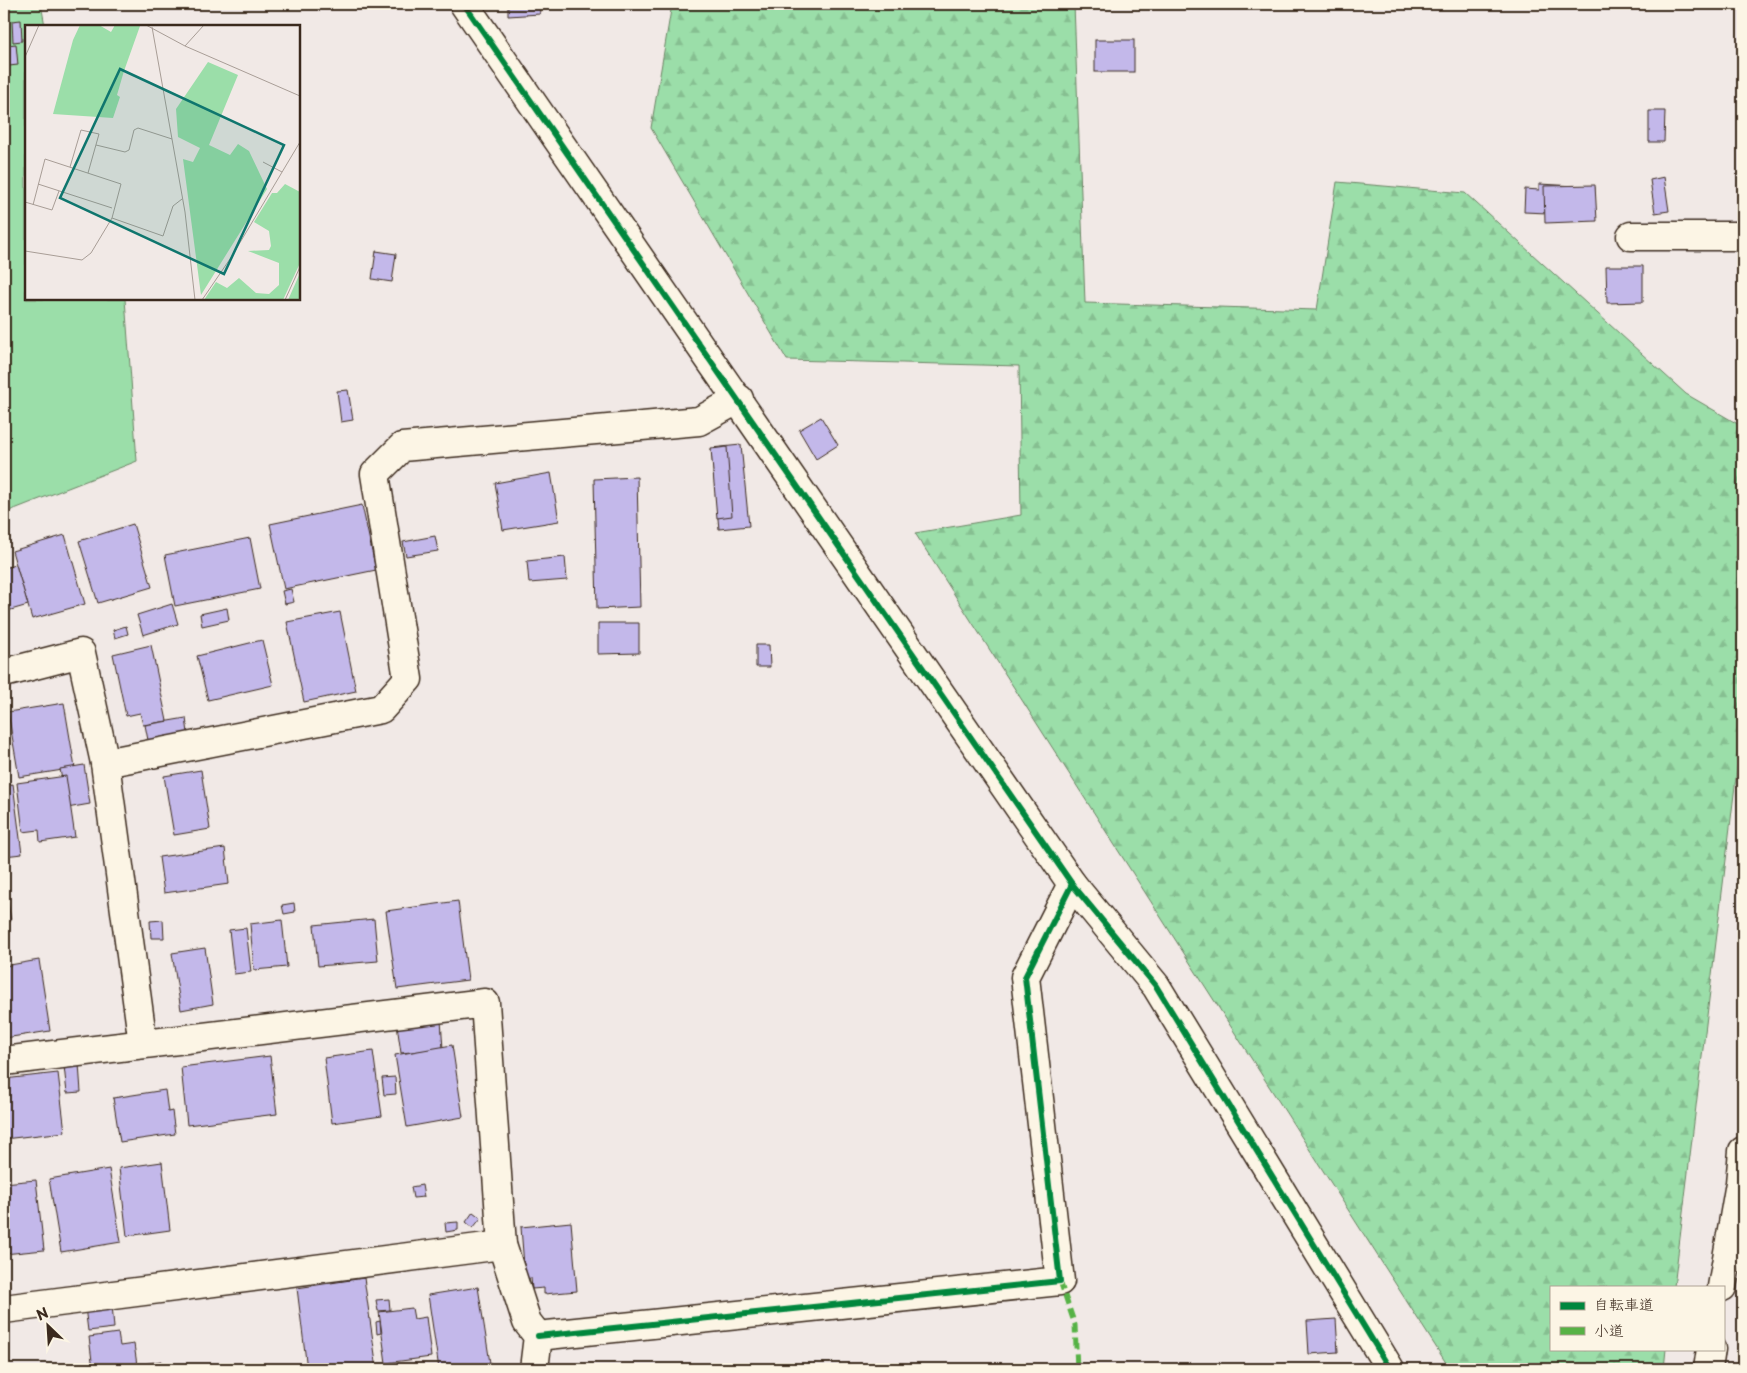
<svg xmlns="http://www.w3.org/2000/svg" width="1747" height="1373" viewBox="0 0 1747 1373" font-family="'Playpen Sans','Klee One',sans-serif">
<defs>
<pattern id="forest-firs" width="22" height="20" patternUnits="userSpaceOnUse" patternTransform="scale(1.25)"><rect width="22" height="20" fill="#9bdea9"/><path d="M5 1l3.5 6h-7zM16 11l3.5 6h-7z" fill="#86bf91"/></pattern>
</defs>
<rect width="100%" height="100%" fill="#f1e9e6"/>
<filter id="ink" filterUnits="userSpaceOnUse"><feTurbulence type="fractalNoise" baseFrequency=".02" numOctaves="2"/><feDisplacementMap in="SourceGraphic" scale="10" xChannelSelector="R" yChannelSelector="G"/><feConvolveMatrix kernelMatrix="1 2 1 2 8 2 1 2 1" color-interpolation-filters="sRGB"/></filter>
<g filter="url(#ink)">
<polygon fill="url(#forest-firs)" stroke="#6b8464" points="672,4 1074,4 1085,303 1317,310 1337,182 1465,193 1686,394 1743,427 1743,720 1674,1287 1551,1287 1551,1349 1666,1349 1664,1369 1450,1369 915,533 1021,515 1019,366 787,360 651,128"/>
<polygon fill="#9bdea9" stroke="#6b8464" points="4,4 41,4 45,26 26,26 26,299 125,299 137,461 4,513"/>
<g fill="#c3b8ea" stroke="#3b2a1e">
<polygon points="508,4 539,4 540,14 508,16"/>
<polygon points="21,20 22,41 13,42 12,21"/>
<rect x="1095" y="40" width="39" height="32"/>
<polygon points="16,44 18,65 9,66 7,45"/>
<polygon points="1649,111 1665,111 1664,142 1649,142"/>
<polygon points="1664,177 1669,211 1655,213 1650,180"/>
<polygon points="1539,184 1595,187 1594,215 1524,212 1525,189 1539,190"/>
<polygon points="1595,185 1597,221 1545,223 1544,186"/>
<polygon points="376,251 396,254 392,282 372,279"/>
<polygon points="1606,266 1643,266 1643,302 1607,303"/>
<polygon points="348,390 353,420 341,422 337,391"/>
<polygon points="821,417 838,445 816,459 799,430"/>
<polygon points="741,445 749,526 719,529 711,448"/>
<polygon points="727,447 732,516 717,518 711,449"/>
<polygon points="551,473 559,521 503,530 495,483"/>
<polygon points="637,477 640,607 597,609 594,479"/>
<polygon points="362,505 376,570 284,589 270,524"/>
<polygon points="133,524 152,587 98,603 79,541"/>
<polygon points="65,535 85,604 32,619 12,551"/>
<polygon points="435,536 438,551 406,556 403,542"/>
<polygon points="250,538 260,589 175,606 165,555"/>
<polygon points="565,557 567,580 529,583 527,561"/>
<polygon points="16,565 28,605 4,612 4,568"/>
<polygon points="291,589 294,602 285,604 282,591"/>
<polygon points="172,604 178,624 143,635 137,615"/>
<polygon points="227,608 229,620 202,626 200,614"/>
<polygon points="340,612 356,691 304,702 287,622"/>
<polygon points="598,623 639,623 639,653 598,654"/>
<polygon points="126,626 128,634 115,638 113,630"/>
<polygon points="262,640 273,685 208,700 197,656"/>
<polygon points="151,645 167,721 143,725 140,713 126,716 113,654"/>
<polygon points="756,645 769,645 770,667 756,667"/>
<polygon points="64,703 75,768 19,777 8,712"/>
<polygon points="186,718 188,733 148,740 145,725"/>
<polygon points="4,755 7,780 4,780"/>
<polygon points="84,765 90,804 67,808 60,769"/>
<polygon points="201,770 210,829 174,835 164,776"/>
<polygon points="66,776 75,837 40,842 39,830 23,832 17,783"/>
<polygon points="13,784 22,854 4,856 4,786"/>
<polygon points="225,848 229,884 164,893 159,857"/>
<polygon points="4,876 11,921 4,922"/>
<polygon points="458,901 468,980 397,989 386,911"/>
<polygon points="294,903 295,912 284,914 282,905"/>
<polygon points="374,919 378,961 318,966 314,925"/>
<polygon points="163,920 164,938 151,938 150,921"/>
<polygon points="282,920 287,967 254,970 250,924"/>
<polygon points="246,928 251,972 234,974 229,930"/>
<polygon points="205,948 213,1004 181,1010 172,953"/>
<polygon points="39,960 50,1031 5,1038 4,966"/>
<polygon points="441,1020 443,1049 401,1053 397,1025"/>
<polygon points="452,1045 463,1117 407,1127 395,1055"/>
<polygon points="373,1051 382,1116 332,1123 324,1058"/>
<polygon points="270,1056 277,1114 187,1125 181,1067"/>
<polygon points="79,1064 81,1092 67,1093 64,1066"/>
<polygon points="58,1073 65,1132 4,1139 4,1079"/>
<polygon points="395,1077 396,1094 384,1095 382,1078"/>
<polygon points="165,1090 168,1112 172,1111 175,1134 120,1142 113,1098"/>
<polygon points="162,1162 170,1230 127,1236 119,1168"/>
<polygon points="109,1169 121,1242 61,1252 49,1179"/>
<polygon points="36,1180 44,1250 4,1254 4,1183"/>
<polygon points="422,1185 424,1197 413,1198 411,1187"/>
<polygon points="473,1212 481,1218 473,1228 466,1222"/>
<polygon points="458,1222 458,1230 446,1232 445,1223"/>
<polygon points="571,1222 577,1291 544,1294 544,1288 532,1289 531,1278 525,1279 521,1227"/>
<polygon points="364,1278 377,1369 307,1369 297,1288"/>
<polygon points="478,1287 490,1363 439,1369 428,1295"/>
<polygon points="389,1299 390,1310 378,1311 376,1300"/>
<polygon points="112,1304 114,1328 88,1331 85,1307"/>
<polygon points="412,1308 414,1319 426,1317 431,1357 386,1363 379,1312"/>
<polygon points="1336,1319 1338,1352 1309,1354 1307,1321"/>
<polygon points="380,1321 381,1333 377,1334 376,1322"/>
<polygon points="118,1333 120,1346 134,1344 137,1365 161,1361 162,1369 93,1369 89,1337"/>
</g>
<g fill="none" stroke-linecap="round" stroke-linejoin="round">
<defs>
<g id="minor">
<polyline points="464,4 1072,884 1156,986 1390,1369"/>
<polyline points="1631,236 1743,236"/>
<polyline points="4,673 81,653 105,763 143,1044"/>
<polyline points="105,763 381,709 408,679 375,474 402,447 699,421 739,399"/>
<polyline points="4,1061 485,1003 502,1245 527,1322 538,1336 534,1369"/>
<polyline points="1722,1287 1740,1183 1743,1151"/>
<polyline points="4,1309 502,1245"/>
<polyline points="538,1336 1060,1281 1025,977 1072,884"/>
<polyline points="1708,1369 1711,1349"/>
</g>
</defs>
<use href="#minor" stroke="#3b2a1e" stroke-width="31"/>
<use href="#minor" stroke="#fcf5e5" stroke-width="28"/>
<polyline stroke="#57b245" stroke-width="5" stroke-dasharray="10 5" stroke-linecap="butt" points="1060,1281 1075,1325 1077,1369"/>
<defs>
<g id="cycleway">
<polyline points="464,4 1072,884 1156,986 1390,1369"/>
<polyline points="538,1336 1060,1281 1025,977 1072,884"/>
</g>
</defs>
<use href="#cycleway" stroke="#fcf5e5" stroke-width="9"/>
<use href="#cycleway" stroke="#00873e" stroke-width="6"/>
</g>
</g>
<g transform="translate(25 25)">
<rect width="275" height="275" fill="#f1e9e6"/>
<path d="M275 248V275H263Z" fill="#9bdea9"/>
<path d="M183 37 213 50 184 120 205 130 213 119 224 126 242 164 176 270 158 134 168 137 175 123 153 112 151 84ZM260 159 275 167V238L258 275H179L191 257 202 263 214 253 231 268 244 269 254 260V238L223 226 244 225 246 221 244 206 229 197 247 168H252Z" fill="#9bdea9"/>
<path d="M55 0H74L86 7 90 0 115 1 99 46 92 70 95 72 88 93 28 89 48 15Z" fill="#9bdea9"/>
<path fill="none" stroke="#a89d96" stroke-width="1" d="M121 0 160 21 275 71M127 2 160 187 170 275M160 21 179 0M0 32 14 0M71 120 100 127 104 125 109 105 113 103 147 114M238 137 257 147M45 142 56 105 74 109 63 148M13 159 87 183M0 177 27 185 34 166M87 193 138 211 148 181 157 174M0 226 57 235 66 228 87 193 96 159 20 134 8 180M177 275 207 231 275 117M260 275 275 242"/>
<path fill="#0f766e" fill-opacity="0.15" stroke="#0f766e" stroke-width="2.5" d="M95 44 259 120 199 249 35 173Z"/>
<rect width="275" height="275" fill="none" stroke="#3b2a1e" stroke-width="2.5"/>
</g>
<rect width="1747" height="1373" fill="none" stroke="#fcf5e5" stroke-width="20"/>
<rect x="10" y="10" width="1727" height="1353" fill="none" stroke="#3b2a1e" stroke-width="2" filter="url(#ink)"/>
<rect x="1550" y="1286" width="175" height="65" fill="#fcf5e5" stroke="#afa495"/>
<rect x="1560" y="1302" width="25" height="8" fill="#00873e" stroke="#afa495"/>
<text x="1594" y="1310" font-size="15" fill="#3b2a1e">自転車道</text>
<rect x="1560" y="1327" width="25" height="8" fill="#57b245" stroke="#afa495"/>
<text x="1594" y="1336" font-size="15" fill="#3b2a1e">小道</text>
<g transform="translate(48 1326) rotate(335)" stroke="#fcf5e5" stroke-width="4" paint-order="stroke">
<path d="M0-4L9 19L0 12L-9 19Z" fill="#3b2a1e"/>
<text y="-8" font-size="14" font-weight="bold" text-anchor="middle" fill="#3b2a1e">N</text>
</g>
</svg>
